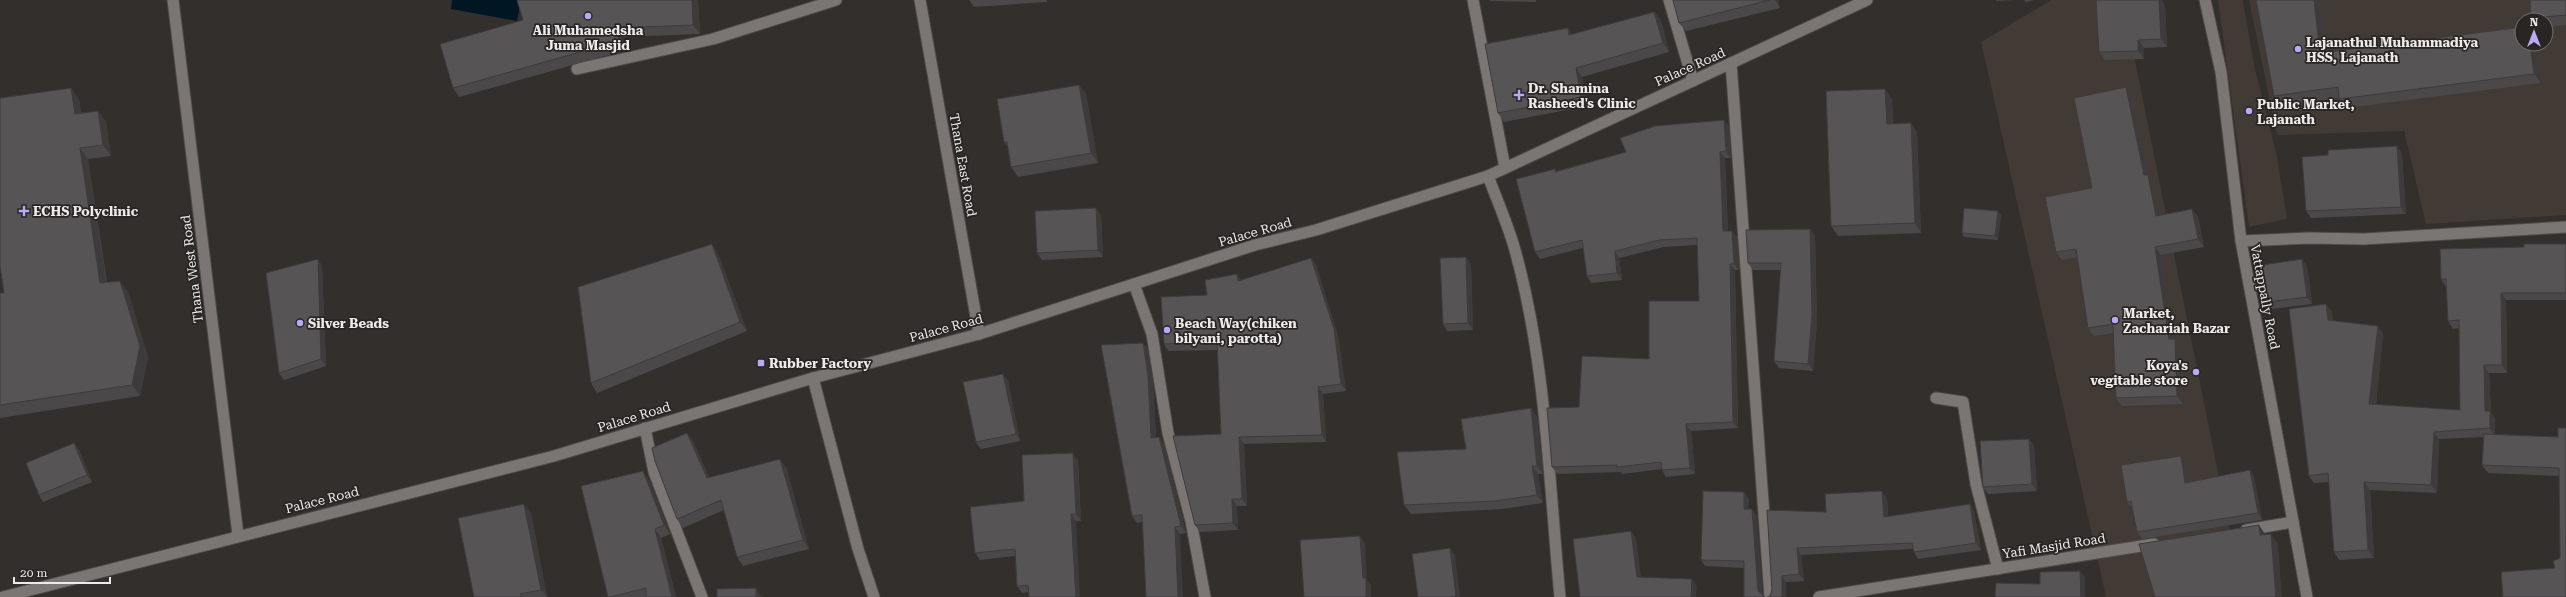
<svg xmlns="http://www.w3.org/2000/svg" width="2566" height="597" viewBox="0 0 2566 597" font-family="'Roboto Serif',serif">
<rect width="100%" height="100%" fill="#322f2c"/>
<g fill="#423a35" fill-rule="evenodd">
<polygon points="2051,0 2123,0 2243,597 2106,597 1981,42"/>
<polygon points="2218,0 2243,0 2255,70 2276,152 2287,219 2249,227"/>
<path d="M2249 0H2566V215L2426 224 2404 131 2277 135ZM2522 20H2546V44H2522Z"/>
</g>
<polygon fill="#001723" points="452,0 521,0 517,21 451,9"/>
<g fill="none" stroke-linecap="round" stroke-linejoin="round">
<defs>
<g id="minor">
<polyline points="1473,0 1505,168"/>
<polyline points="1669,0 1693,81"/>
<polyline points="1731,63 1770,597"/>
<polyline points="577,69 713,39 836,0"/>
<path d="M1488 176C1497 200 1508 225 1515 250 1546 362 1549 481 1560 597"/>
<polyline points="2241,241 2309,238 2364,239 2566,227"/>
<polyline points="1134,284 1152,334 1168,433 1191,521 1205,597"/>
<polyline points="1936,398 1963,402 1976,484 1998,569"/>
<polyline points="645,428 654,472 702,597"/>
<polyline points="2246,530 2293,522"/>
<polyline points="1819,597 2154,544"/>
</g>
<polyline id="tertiary" points="813,378 858,549 874,597"/>
<g id="secondary">
<polyline points="173,0 238,535"/>
<polyline points="920,0 979,334"/>
<polyline points="2205,0 2221,72 2241,241 2307,597"/>
<polyline points="3,597 554,456 813,378 979,334 1255,245 1316,230 1488,176 1867,0"/>
</g>
</defs>
<use href="#minor" stroke="#4d4a48" stroke-width="13"/>
<use href="#tertiary" stroke="#4d4a48" stroke-width="13"/>
<use href="#secondary" stroke="#4d4a48" stroke-width="13"/>
<use href="#minor" stroke="#7b7674" stroke-width="11"/>
<use href="#tertiary" stroke="#7b7674" stroke-width="11"/>
<use href="#secondary" stroke="#7b7674" stroke-width="11"/>
</g>
<g fill="#4b484a">
<polygon points="517,0 698,0 700,34 622,37 626,50 459,97 453,88 523,20"/>
<polygon points="969,0 1047,0 1047,2 974,7"/>
<polygon points="1490,0 1536,0 1536,2 1490,1"/>
<polygon points="1673,0 1778,0 1780,8 1686,31 1679,23"/>
<polygon points="1996,0 2014,0 1996,1"/>
<polygon points="2024,0 2034,0 2026,2"/>
<polygon points="2096,0 2161,0 2165,6 2167,47 2144,48 2144,59 2105,60 2099,52"/>
<polygon points="2256,0 2320,0 2326,52 2522,27 2541,83 2346,108 2339,98 2280,106 2274,96"/>
<polygon points="2566,0 2566,25 2546,27 2546,20 2533,20 2531,18"/>
<polygon points="1654,12 1661,20 1669,52 1582,77 1587,106 1504,122 1498,113 1572,34"/>
<polygon points="1079,85 1086,94 1098,163 1018,177 1011,167 1008,147 1004,142"/>
<polygon points="2132,95 2148,175 2154,183 2160,215 2192,209 2198,217 2204,247 2161,255 2174,339 2175,339 2180,347 2183,404 2122,406 2116,398 2114,333 2094,336 2088,328 2078,257 2062,260 2056,252 2092,188"/>
<polygon points="79,99 81,113 98,111 106,122 111,156 88,159 107,282 128,292 148,357 140,396 0,418 0,293 4,293"/>
<polygon points="1892,99 1893,124 1911,123 1917,133 1921,233 1838,236 1831,226"/>
<polygon points="1724,120 1729,127 1731,158 1725,158 1728,231 1737,237 1739,270 1735,270 1738,428 1691,431 1695,474 1666,477 1662,470 1662,469 1622,474 1621,472 1557,474 1552,467 1579,407 1649,359 1699,301 1697,245 1664,247 1619,258 1622,280 1591,283 1587,276 1583,248 1540,259 1535,252 1555,169 1556,171 1626,152"/>
<polygon points="2402,153 2406,214 2311,218 2306,211 2328,155"/>
<polygon points="1998,211 2001,215 1998,240 1964,237 1962,233"/>
<polygon points="1101,215 1103,257 1042,260 1037,253"/>
<polygon points="1810,229 1815,236 1817,321 1813,371 1779,368 1774,361 1781,270 1753,270 1748,263"/>
<polygon points="2566,244 2566,300 2506,300 2507,373 2489,373 2491,413 2495,419 2495,434 2558,437 2566,597 2555,568 2560,558 2559,476 2488,473 2482,465 2484,437 2439,439 2437,493 2370,490 2374,558 2339,560 2334,552 2329,482 2314,483 2309,476 2326,304 2332,312 2333,321 2383,334 2376,405 2460,410 2459,328 2453,329 2448,321 2446,287 2441,279"/>
<polygon points="718,254 747,331 597,393 591,383"/>
<polygon points="1466,257 1471,264 1473,330 1447,331 1443,324"/>
<polygon points="1311,258 1316,265 1338,336 1346,391 1323,394 1326,442 1244,444 1247,506 1237,506 1238,530 1200,532 1195,525 1221,434 1218,350 1168,351 1164,344 1207,295 1241,280"/>
<polygon points="318,259 322,266 326,366 284,380 279,373"/>
<polygon points="2302,259 2307,266 2312,304 2272,309 2267,302"/>
<polygon points="1143,343 1148,350 1153,382 1156,437 1164,444 1186,533 1180,534 1142,522 1137,523 1132,516"/>
<polygon points="1003,374 1008,381 1020,441 981,449 976,442"/>
<polygon points="1531,408 1537,417 1543,474 1538,474 1543,503 1502,509 1411,514 1404,505 1466,449"/>
<polygon points="687,433 693,441 709,477 786,467 809,549 743,566 737,557 724,510 683,528 677,519"/>
<polygon points="2029,439 2034,446 2037,491 1988,494 1983,487"/>
<polygon points="74,443 79,450 92,482 43,502 39,495"/>
<polygon points="1078,460 1081,521 1076,521 1029,592 1022,593 1017,586 1015,556 980,560 975,553 1024,501"/>
<polygon points="2185,462 2188,482 2250,470 2254,477 2262,520 2142,539 2137,532 2132,508 2127,502"/>
<polygon points="649,480 670,534 661,538 676,597 608,597"/>
<polygon points="1887,498 1888,517 1970,504 1974,511 1981,550 1918,559 1914,552 1913,549 1801,555 1804,581 1786,582 1770,596 1772,590 1767,510 1826,512"/>
<polygon points="1749,499 1748,509 1757,516 1744,597 1744,568 1705,566 1701,560"/>
<polygon points="531,513 547,597 474,597"/>
</g>
<g fill="#3d3b3c">
<polygon points="692,0 698,0 700,34 693,25"/>
<polygon points="1775,0 1778,0 1780,8"/>
<polygon points="2159,0 2161,0 2165,6 2167,47 2161,39"/>
<polygon points="2314,0 2320,0 2327,63 2320,53"/>
<polygon points="1654,12 1661,20 1669,52 1663,43"/>
<polygon points="616,28 622,37 626,50 619,41"/>
<polygon points="1568,28 1574,37 1569,35"/>
<polygon points="2138,40 2144,48 2144,59 2138,51"/>
<polygon points="2530,44 2536,44 2541,83 2534,74"/>
<polygon points="1576,68 1582,77 1587,106 1581,97"/>
<polygon points="1079,85 1086,94 1098,163 1091,153"/>
<polygon points="2126,87 2132,95 2150,183 2144,175"/>
<polygon points="71,88 79,99 83,125 75,114"/>
<polygon points="1885,89 1892,99 1893,134 1887,124"/>
<polygon points="98,111 106,122 111,156 103,145"/>
<polygon points="1724,120 1729,127 1731,158 1726,151"/>
<polygon points="1911,123 1917,133 1921,233 1915,223"/>
<polygon points="2397,146 2402,153 2406,214 2401,207"/>
<polygon points="80,148 88,159 108,294 100,283"/>
<polygon points="1720,152 1725,158 1728,238 1723,231"/>
<polygon points="2148,175 2154,183 2162,224 2156,216"/>
<polygon points="1096,208 1101,215 1103,257 1098,250"/>
<polygon points="2192,209 2198,217 2204,247 2198,239"/>
<polygon points="1998,211 2001,215 1998,240 1995,236"/>
<polygon points="1810,229 1815,236 1817,321 1813,371 1808,364"/>
<polygon points="1732,231 1737,237 1739,270 1734,264"/>
<polygon points="712,244 718,254 747,331 740,322"/>
<polygon points="2155,247 2161,255 2175,347 2169,339"/>
<polygon points="1615,251 1619,258 1622,280 1617,273"/>
<polygon points="1466,257 1471,264 1473,330 1468,323"/>
<polygon points="1311,258 1316,265 1338,336 1346,391 1341,384"/>
<polygon points="318,259 322,266 326,366 321,359"/>
<polygon points="2302,259 2307,266 2312,304 2307,297"/>
<polygon points="1730,264 1735,270 1738,428 1733,422"/>
<polygon points="1237,274 1242,281 1238,281"/>
<polygon points="120,281 128,292 148,357 140,396 132,385"/>
<polygon points="2501,293 2506,300 2507,373 2502,365"/>
<polygon points="2326,304 2332,312 2334,328 2328,320"/>
<polygon points="2378,326 2383,334 2375,412 2369,404"/>
<polygon points="2175,339 2180,347 2183,404 2177,396"/>
<polygon points="1143,343 1148,350 1153,382 1156,445 1151,438"/>
<polygon points="2484,365 2489,373 2491,413 2495,419 2495,436 2490,428 2485,411"/>
<polygon points="1003,374 1008,381 1020,441 1016,434"/>
<polygon points="1318,387 1323,394 1326,442 1322,435"/>
<polygon points="1531,408 1537,417 1543,474 1537,466"/>
<polygon points="1686,424 1691,431 1695,474 1690,468"/>
<polygon points="2434,432 2439,439 2437,493 2431,485"/>
<polygon points="687,433 693,441 713,487 707,478"/>
<polygon points="1159,437 1164,444 1186,533 1181,526"/>
<polygon points="1239,437 1244,444 1247,506 1242,499"/>
<polygon points="2029,439 2034,446 2037,491 2032,484"/>
<polygon points="74,443 79,450 92,482 87,475"/>
<polygon points="1073,453 1078,460 1081,521 1076,514"/>
<polygon points="2181,456 2185,462 2189,490 2185,483"/>
<polygon points="780,459 786,467 809,549 803,540"/>
<polygon points="1532,466 1538,474 1543,503 1537,495"/>
<polygon points="2250,470 2254,477 2262,520 2258,513"/>
<polygon points="643,471 649,480 670,534 664,525"/>
<polygon points="2364,482 2370,490 2374,558 2368,550"/>
<polygon points="1882,491 1887,498 1888,524 1884,517"/>
<polygon points="1744,492 1749,499 1748,515 1744,509"/>
<polygon points="1232,499 1237,506 1238,530 1233,523"/>
<polygon points="524,504 531,513 547,597 541,590"/>
<polygon points="1970,504 1974,511 1981,550 1976,543"/>
<polygon points="1752,509 1757,516 1763,597 1758,591"/>
<polygon points="1071,514 1076,521 1080,597 1076,597"/>
<polygon points="2259,525 2265,534 2267,543 2260,535"/>
<polygon points="1175,527 1180,534 1183,597 1178,597"/>
<polygon points="655,529 661,538 676,597 672,597"/>
<polygon points="1631,531 1636,538 1642,583 1637,577"/>
<polygon points="2271,534 2278,543 2282,597 2276,597"/>
<polygon points="1360,536 1365,543 1367,580 1371,585 1371,597 1366,597 1363,578"/>
<polygon points="1450,548 1455,555 1460,597 1457,597 1456,596"/>
<polygon points="1797,548 1801,555 1804,581 1799,574"/>
<polygon points="2080,571 2085,577 2085,597 2081,597"/>
<polygon points="1782,576 1786,582 1786,597 1782,597"/>
<polygon points="1692,579 1697,586 1696,597 1691,597"/>
<polygon points="756,588 762,597 756,597"/>
</g>
<g fill="#575456" stroke="#3d3b3c">
<polygon points="517,0 692,0 693,25 616,28 619,41 453,88 440,44 523,20"/>
<polygon points="1673,0 1770,0 1679,23"/>
<polygon points="2096,0 2159,0 2161,39 2138,40 2138,51 2099,52"/>
<polygon points="2256,0 2314,0 2320,53 2522,27 2522,44 2530,44 2534,74 2339,99 2338,87 2274,96"/>
<polygon points="2530,0 2566,0 2566,15 2531,18"/>
<polygon points="1654,12 1663,43 1576,68 1581,97 1498,113 1485,44 1568,28 1569,35"/>
<polygon points="1079,85 1091,153 1011,167 1007,142 1004,142 997,99"/>
<polygon points="2126,87 2144,175 2148,175 2156,216 2192,209 2198,239 2155,247 2169,339 2175,339 2177,396 2116,398 2113,324 2088,328 2076,249 2056,252 2045,197 2092,188 2074,98"/>
<polygon points="71,88 75,114 98,111 103,145 80,148 100,283 120,281 140,346 132,385 0,405 0,293 4,293 0,266 0,98"/>
<polygon points="1885,89 1887,124 1911,123 1915,223 1831,226 1826,91"/>
<polygon points="1724,120 1726,151 1720,152 1723,231 1732,231 1734,264 1730,264 1733,422 1686,424 1690,468 1662,470 1661,462 1617,467 1617,465 1552,467 1547,408 1579,407 1582,356 1649,359 1649,301 1699,301 1697,238 1659,240 1615,251 1617,273 1587,276 1582,240 1535,252 1516,179 1555,169 1555,172 1626,152 1620,138 1655,126"/>
<polygon points="2397,146 2401,207 2306,211 2302,157 2328,155 2328,150"/>
<polygon points="1096,208 1098,250 1037,253 1035,211"/>
<polygon points="1964,208 1998,211 1995,236 1962,233"/>
<polygon points="1810,229 1812,314 1808,364 1774,361 1781,263 1748,263 1746,230"/>
<polygon points="712,244 740,322 591,383 578,287"/>
<polygon points="2524,244 2566,244 2566,293 2501,293 2502,365 2484,365 2485,411 2490,411 2490,428 2434,432 2431,485 2364,482 2368,550 2334,552 2328,473 2309,476 2289,309 2326,304 2328,320 2378,326 2369,404 2460,410 2459,320 2448,321 2446,279 2441,279 2440,249 2524,247"/>
<polygon points="1466,257 1468,323 1443,324 1440,258"/>
<polygon points="1311,258 1334,329 1341,384 1318,387 1322,435 1239,437 1242,499 1232,499 1233,523 1195,525 1173,436 1221,434 1217,342 1164,344 1161,297 1207,295 1205,280 1237,274 1238,281"/>
<polygon points="318,259 321,359 279,373 266,273"/>
<polygon points="2302,259 2307,297 2267,302 2262,265"/>
<polygon points="1143,343 1148,375 1151,438 1159,437 1181,526 1175,527 1178,597 1146,597 1142,515 1132,516 1101,345"/>
<polygon points="1003,374 1016,434 976,442 963,382"/>
<polygon points="1531,408 1537,466 1532,466 1537,495 1496,501 1404,505 1397,452 1466,449 1461,419"/>
<polygon points="2558,428 2566,428 2566,597 2503,597 2501,572 2555,568 2553,561 2560,558 2559,468 2482,465 2484,434 2558,437"/>
<polygon points="687,433 707,478 780,459 803,540 737,557 721,500 677,519 655,461 652,448"/>
<polygon points="2029,439 2032,484 1983,487 1980,441"/>
<polygon points="74,443 87,475 39,495 26,463"/>
<polygon points="1073,453 1076,514 1071,514 1076,597 1029,597 1028,585 1017,586 1015,549 975,553 970,507 1024,501 1022,455"/>
<polygon points="2181,456 2185,483 2250,470 2258,513 2137,532 2131,501 2127,502 2121,465"/>
<polygon points="643,471 664,525 655,529 672,597 646,597 646,588 610,597 608,597 581,486"/>
<polygon points="1703,491 1744,492 1744,509 1752,509 1758,591 1765,597 1744,597 1744,561 1701,560"/>
<polygon points="1882,491 1884,517 1970,504 1976,543 1914,552 1912,543 1797,548 1799,574 1782,576 1782,597 1767,597 1770,596 1772,590 1767,510 1826,512 1825,494"/>
<polygon points="524,504 541,590 520,594 521,597 474,597 458,518"/>
<polygon points="2259,525 2260,535 2271,534 2276,597 2155,597 2139,544"/>
<polygon points="1631,531 1637,577 1692,579 1691,597 1580,597 1573,539"/>
<polygon points="1360,536 1363,578 1366,578 1366,597 1304,597 1300,540"/>
<polygon points="1450,548 1456,596 1450,597 1418,597 1412,554"/>
<polygon points="2080,571 2081,597 1995,597 1996,583 2040,584 2040,572"/>
<polygon points="756,588 756,597 717,597 717,589"/>
</g>
<g fill="#b9aaf7" stroke="#282523" stroke-width="1.5">
<circle cx="588" cy="16" r="4"/>
<circle cx="2298" cy="49" r="4"/>
<path d="M1517 89h4v4h4v4h-4v4h-4v-4h-4v-4h4z"/>
<circle cx="2249" cy="111" r="4"/>
<path d="M22 205h4v4h4v4h-4v4h-4v-4h-4v-4h4z"/>
<circle cx="2115" cy="320" r="4"/>
<circle cx="300" cy="323" r="4"/>
<circle cx="1167" cy="330" r="4"/>
<rect x="757" y="359" width="8" height="8" rx="2"/>
<circle cx="2196" cy="372" r="4"/>
</g>
<g text-anchor="middle" dominant-baseline="central" stroke-width="3.5" stroke-linejoin="round" paint-order="stroke">
<g font-size="13" font-weight="bold" fill="#edebe9" stroke="#282523" text-anchor="start">
<text x="588" y="30" text-anchor="middle">Ali Muhamedsha<tspan x="588" dy="15">Juma Masjid</tspan></text>
<text x="2306" y="42">Lajanathul Muhammadiya<tspan x="2306" dy="15">HSS, Lajanath</tspan></text>
<text x="1528" y="88">Dr. Shamina<tspan x="1528" dy="15">Rasheed's Clinic</tspan></text>
<text x="2257" y="104">Public Market,<tspan x="2257" dy="15">Lajanath</tspan></text>
<text x="33" y="211">ECHS Polyclinic</text>
<text x="2123" y="313">Market,<tspan x="2123" dy="15">Zachariah Bazar</tspan></text>
<text x="308" y="323">Silver Beads</text>
<text x="1175" y="323">Beach Way(chiken<tspan x="1175" dy="15">bilyani, parotta)</tspan></text>
<text x="769" y="363">Rubber Factory</text>
<text x="2188" y="365" text-anchor="end">Koya's<tspan x="2188" dy="15">vegitable store</tspan></text>
</g>
<g font-size="13" fill="#edebe9" stroke="#282523">
<text transform="translate(1690 67) rotate(-24)">Palace Road</text>
<text transform="translate(963 165) rotate(80)">Thana East Road</text>
<text transform="translate(1255 232) rotate(-16)">Palace Road</text>
<text transform="translate(192 269) rotate(-97)">Thana West Road</text>
<text transform="translate(2265 297) rotate(79)">Vattappally Road</text>
<text transform="translate(946 328) rotate(-15)">Palace Road</text>
<text transform="translate(634 417) rotate(-17)">Palace Road</text>
<text transform="translate(322 500) rotate(-14)">Palace Road</text>
<text transform="translate(2054 546) rotate(-9)">Yafi Masjid Road</text>
</g>
</g>
<g transform="translate(2534 32)"><circle r="19" fill="#282523" stroke="#777472"/>
<path d="M0-3L7 15L0 10L-7 15Z" fill="#b9aaf7"/>
<text y="-6" font-size="11" font-weight="bold" text-anchor="middle" fill="#edebe9">N</text>
</g>
<path d="M14 577v6h96v-6" fill="none" stroke="#edebe9" stroke-width="2"/>
<text x="20" y="577" font-size="12" fill="#edebe9" stroke="#282523" stroke-width="3" paint-order="stroke">20 m</text>
</svg>
